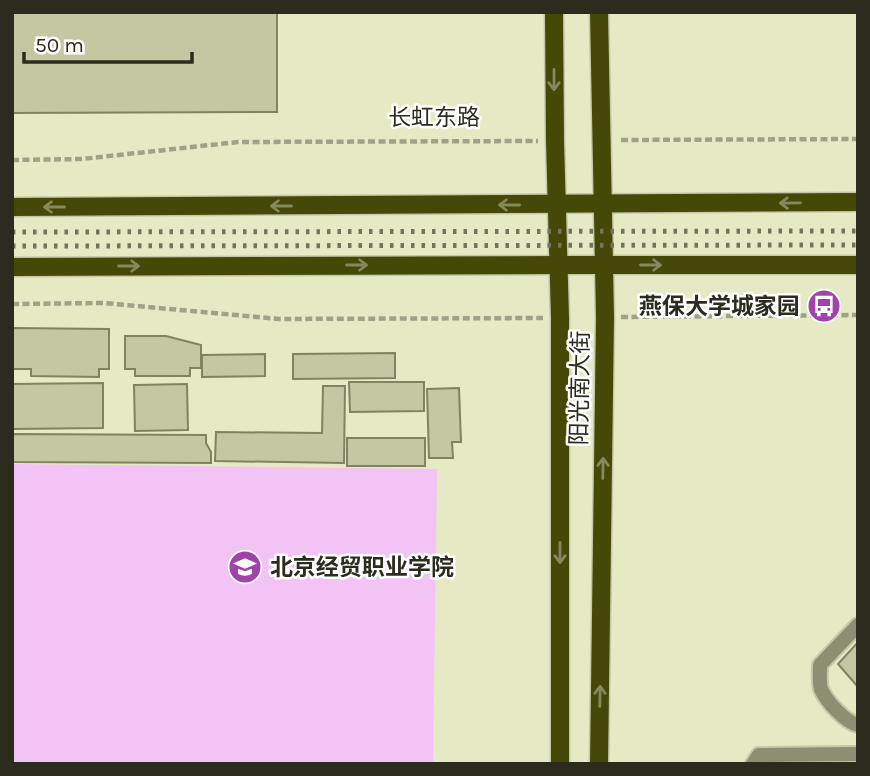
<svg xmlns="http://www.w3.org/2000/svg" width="870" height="776" viewBox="0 0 870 776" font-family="Karla,'Noto Sans SC',sans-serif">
<rect width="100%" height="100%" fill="#e5eac4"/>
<polygon fill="#f3c3f6" points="12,464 437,469 433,764 12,764"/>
<g fill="#c3c7a2" stroke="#7f8361" stroke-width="2">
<polygon points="12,12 277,12 277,112 12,113"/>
<polygon points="12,328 109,329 109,369 99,369 99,377 31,376 31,369 12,369"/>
<polygon points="125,336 166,336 201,345 201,368 190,368 190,376 135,376 135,369 125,369"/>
<polygon points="395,353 395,378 293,379 293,354"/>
<polygon points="265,354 265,376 202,377 202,355"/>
<polygon points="349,382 424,382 424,411 350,412"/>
<polygon points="103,383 103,428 12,429 12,384"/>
<polygon points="187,384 188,430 135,431 134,385"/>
<polygon points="323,386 345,386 344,463 215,461 216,432 322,433"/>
<polygon points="459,388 461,442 452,442 453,458 429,458 427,389"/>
<polygon points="12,434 206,435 206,443 211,452 211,463 12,462"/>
<rect x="347" y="438" width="78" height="28"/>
<polygon points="858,642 858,687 838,664"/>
</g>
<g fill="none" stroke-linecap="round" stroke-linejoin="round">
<defs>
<g id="minor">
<path d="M858 625 820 665C820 672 819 682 821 689 826 701 845 722 858 725"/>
<polyline points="753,764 759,755 858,754"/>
</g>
<g id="primary">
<polyline points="554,12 555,141 560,318 560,764"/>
<polyline points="599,12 605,317 599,764"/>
<polyline points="12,207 858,202"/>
<polyline points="12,267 558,265 858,265"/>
</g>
</defs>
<use href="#minor" stroke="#c4c8a6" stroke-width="18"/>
<use href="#primary" stroke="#c4c8a6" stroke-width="21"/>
<g stroke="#9fa286" stroke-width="4.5" stroke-dasharray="7 3.5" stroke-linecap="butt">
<polyline points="621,140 858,139"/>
<polyline points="12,160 82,159 238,142 538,141"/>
<polyline points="12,304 104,303 279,319 543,318"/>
<polyline points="621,317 858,315"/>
</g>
<use href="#minor" stroke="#8c8f71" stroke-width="14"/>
<use href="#primary" stroke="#454806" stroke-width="18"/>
<g stroke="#72745d" stroke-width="5" stroke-dasharray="3.5 7" stroke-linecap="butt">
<polyline points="12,232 858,231"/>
<polyline points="12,246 858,245"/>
</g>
</g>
<defs><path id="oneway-shaft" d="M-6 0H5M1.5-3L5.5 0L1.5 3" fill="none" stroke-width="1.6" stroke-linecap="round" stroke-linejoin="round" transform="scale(1.75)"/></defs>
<g stroke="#86885d">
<use href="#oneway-shaft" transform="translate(554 80) rotate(90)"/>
<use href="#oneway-shaft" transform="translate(790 203) rotate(179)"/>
<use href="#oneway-shaft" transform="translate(509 205) rotate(180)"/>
<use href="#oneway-shaft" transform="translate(281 206) rotate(180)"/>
<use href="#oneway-shaft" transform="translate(54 207) rotate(180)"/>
<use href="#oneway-shaft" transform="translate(357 265)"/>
<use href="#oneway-shaft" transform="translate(651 265)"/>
<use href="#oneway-shaft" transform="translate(129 266)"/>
<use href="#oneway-shaft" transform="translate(603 468) rotate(-89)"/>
<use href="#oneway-shaft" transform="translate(560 553) rotate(90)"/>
<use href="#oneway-shaft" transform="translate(600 696) rotate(-89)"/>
</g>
<defs>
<symbol id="bus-disc" viewBox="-11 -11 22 22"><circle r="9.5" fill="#a141aa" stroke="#fff"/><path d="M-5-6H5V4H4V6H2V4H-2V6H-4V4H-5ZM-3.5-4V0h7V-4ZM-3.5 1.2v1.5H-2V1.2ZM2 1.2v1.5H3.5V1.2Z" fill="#fff"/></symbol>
<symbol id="university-disc" viewBox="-11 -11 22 22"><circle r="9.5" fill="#a141aa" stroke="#fff"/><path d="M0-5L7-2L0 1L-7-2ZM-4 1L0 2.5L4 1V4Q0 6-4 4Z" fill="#fff"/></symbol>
</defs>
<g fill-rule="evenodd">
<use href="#bus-disc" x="805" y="287" width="38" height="38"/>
<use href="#university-disc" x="226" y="548" width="38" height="38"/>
</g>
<g text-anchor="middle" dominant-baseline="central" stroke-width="5" stroke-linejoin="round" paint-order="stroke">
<g font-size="23" fill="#2b2c1e" stroke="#fff">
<text x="434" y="117">长虹东路</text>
<text transform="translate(580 388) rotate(-89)">阳光南大街</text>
</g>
<g font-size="23" font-weight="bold" fill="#2b2c1e" stroke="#fff" text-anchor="end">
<text x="800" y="306">燕保大学城家园</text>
<text x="270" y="567" text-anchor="start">北京经贸职业学院</text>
</g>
</g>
<rect width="870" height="776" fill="none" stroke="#2b2c1e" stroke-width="28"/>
<path d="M24 52v10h168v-10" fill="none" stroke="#2b2c1e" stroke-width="3.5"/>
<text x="35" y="52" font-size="21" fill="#2b2c1e" stroke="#ffffff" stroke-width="5" paint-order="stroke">50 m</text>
</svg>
